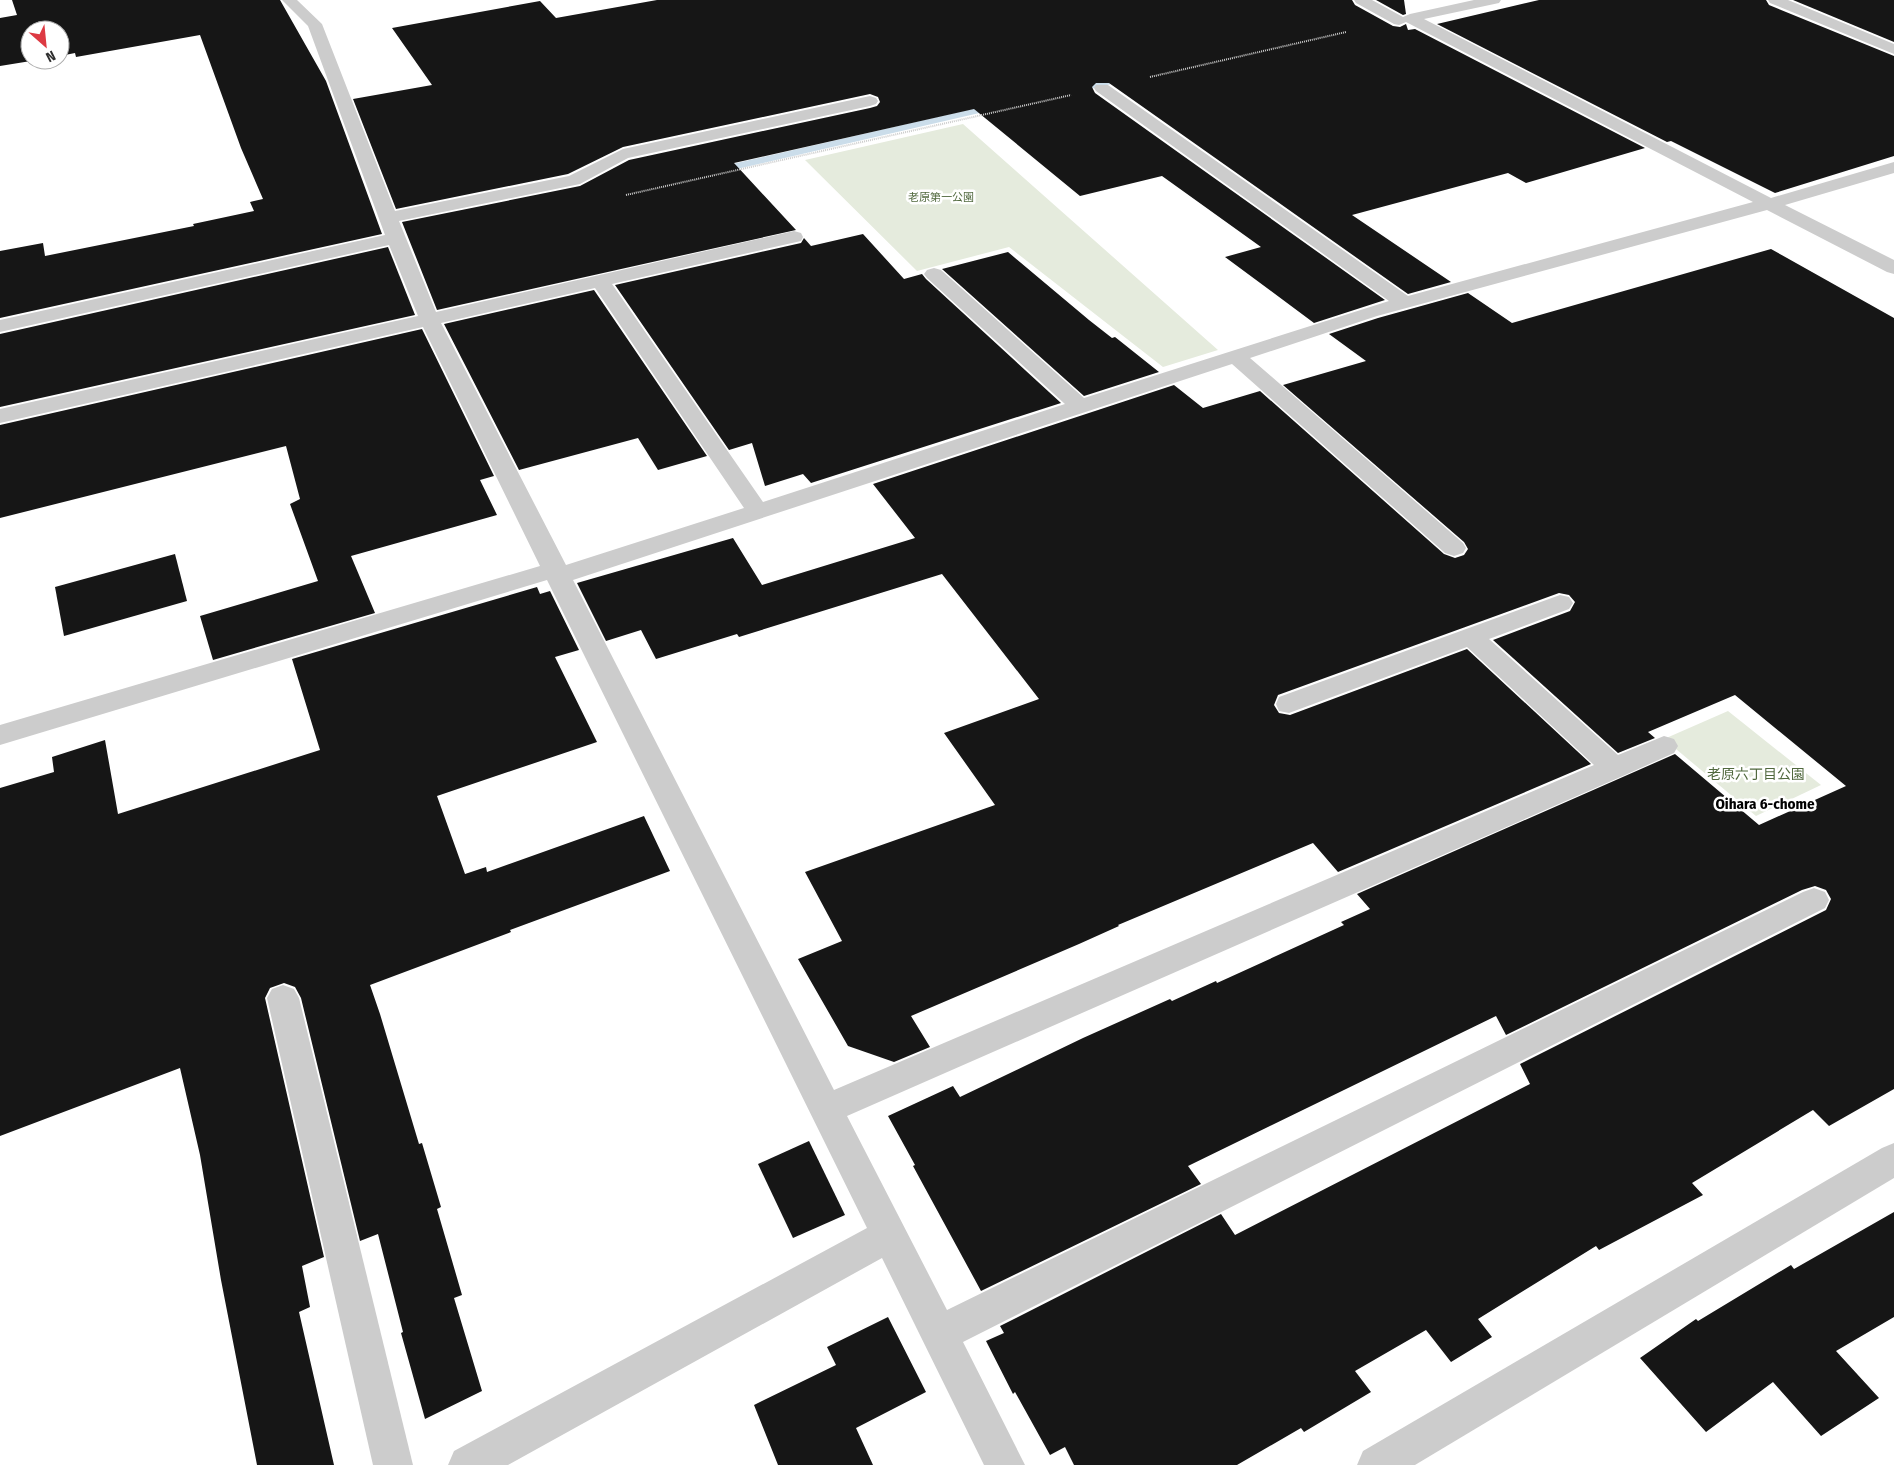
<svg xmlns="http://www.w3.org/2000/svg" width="1894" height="1465" viewBox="0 0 1894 1465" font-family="'Fira Sans Condensed','Noto Sans JP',sans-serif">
<rect width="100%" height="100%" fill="#fff"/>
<g fill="#e5ebdd">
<polygon points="963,124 1218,350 1163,367 1009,247 917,271 805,160"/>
<polygon points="1728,711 1821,785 1756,816 1664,739"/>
</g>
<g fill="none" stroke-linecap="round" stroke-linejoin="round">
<g fill="#cbddea" fill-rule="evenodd">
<polygon points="1125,75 1128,76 1128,80 1073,93 1068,90 1070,88"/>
<polygon points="998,103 1003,106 1001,108 715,174 710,171 715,168"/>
</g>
</g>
<g fill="#161616">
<polygon points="12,0 280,0 326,81 382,234 0,318 0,251 43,243 45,256 194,226 193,224 254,211 250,202 263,199 241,148 200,35 76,57 75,53 60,56 60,30 30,30 30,60 37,60 0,66 0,18 17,15"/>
<polygon points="657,0 1352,0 1355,5 1393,26 1400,27 1406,24 1408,30 1415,29 1645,148 1526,183 1508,173 1352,215 1451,282 1408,294 1109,83 1096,83 1092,87 1095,93 1385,300 1314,323 1225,257 1261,247 1162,176 1080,196 974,109 734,163 796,230 437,310 402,222 580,186 629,160 870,108 877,106 880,102 878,97 870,94 623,147 568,174 396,209 353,99 432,85 392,28 540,1 556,18"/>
<polygon points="1376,0 1404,0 1406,14 1403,15"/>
<polygon points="1539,0 1766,0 1769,5 1894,56 1894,156 1775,193 1671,141 1667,142 1437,24"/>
<polygon points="1793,0 1894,0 1894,42"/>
<polygon points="863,234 904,279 922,274 926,279 1061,403 811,483 803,474 765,486 752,443 729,450 615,285 801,243 804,238 811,246"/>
<polygon points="388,247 415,315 0,407 0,334"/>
<polygon points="1771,249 1894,318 1894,1089 1829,1126 1813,1110 1692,1183 1703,1195 1599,1250 1596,1246 1478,1319 1492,1337 1451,1362 1426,1330 1355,1371 1371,1392 1304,1432 1301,1428 1237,1465 1074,1465 1065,1447 1050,1455 1015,1392 1013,1394 986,1341 1004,1333 1000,1326 1221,1214 1235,1235 1530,1084 1520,1064 1826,910 1831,899 1826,890 1815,886 1802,890 1506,1035 1496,1016 1188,1166 1201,1184 981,1291 913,1166 915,1165 888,1116 953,1086 960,1097 1083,1038 1170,999 1172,1001 1216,981 1217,983 1344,925 1341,922 1370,909 1357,894 1675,754 1759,825 1846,786 1735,695 1648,732 1655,738 1618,753 1493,640 1570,611 1575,602 1569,595 1559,593 1278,695 1274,705 1279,713 1290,715 1467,649 1591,764 1338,872 1313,843 1118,925 1119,926 1079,944 911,1016 930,1047 894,1062 848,1046 798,959 842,941 805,872 995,805 944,733 1039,699 942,574 739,637 737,634 656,659 641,630 606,641 577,583 733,538 762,585 915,538 873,484 1174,385 1203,408 1260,391 1444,554 1455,558 1464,555 1468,549 1464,542 1283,385 1366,361 1329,334 1378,318 1468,293 1512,323"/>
<polygon points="1008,252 1089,320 1112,338 1115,337 1159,372 1084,396 942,269"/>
<polygon points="594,290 707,456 658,470 638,438 519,470 444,324"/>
<polygon points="422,329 494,476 480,480 497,515 351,556 375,613 213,660 200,616 318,581 290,504 300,499 286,446 0,518 0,425"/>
<polygon points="175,554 187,601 64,636 55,587"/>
<polygon points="537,587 540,594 550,591 579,650 555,657 597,742 437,796 465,874 486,867 487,872 644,816 670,871 510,930 511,932 370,985 380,1014 419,1144 422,1143 441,1207 437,1209 462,1295 454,1298 482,1391 425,1419 401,1333 403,1332 378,1234 360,1241 301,998 295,987 284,983 270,988 265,998 324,1257 302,1266 310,1307 299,1312 334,1465 257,1465 221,1280 200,1155 180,1068 0,1136 0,788 54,772 52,757 105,740 118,814 320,750 292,659"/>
<polygon points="809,1141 845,1215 793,1238 758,1164"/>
<polygon points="1894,1212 1894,1317 1836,1351 1879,1398 1821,1436 1773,1382 1706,1432 1640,1358 1696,1319 1698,1321 1791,1265 1794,1269"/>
<polygon points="888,1317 926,1392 856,1428 873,1465 778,1465 754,1405 836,1365 827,1347"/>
</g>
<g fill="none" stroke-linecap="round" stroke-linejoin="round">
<g stroke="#ccc" stroke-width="2" stroke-dasharray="1 1" stroke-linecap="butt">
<polyline points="1150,77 1346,32"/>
<polyline points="626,195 1071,95"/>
</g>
<g fill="#ccc" fill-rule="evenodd">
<path d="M282 0H297L322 24 395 211 569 176 623 149 870 96 876 98 878 101 876 104 870 106 628 158 580 184 399 221 436 312 794 231 801 233 803 237 801 241 612 284 763 502 1065 404 927 278 924 274 927 270 934 268 941 270 1084 398 1389 301 1096 91 1094 88 1096 85H1108L1408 296 1753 202 1406 22 1399 25 1394 24 1356 3 1354 0H1372L1403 17 1410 14 1474 0H1501L1499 3 1424 19 1771 198 1894 162V173L1785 205 1894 260V274L1887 272 1767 210 1377 316 1250 358 1463 543 1466 548 1463 553 1454 556 1445 553 1232 364 573 580 834 1090 1594 765 1467 647 1289 713 1279 711 1276 704 1279 697 1560 595 1569 597 1573 603 1569 609 1489 639 1618 755 1664 736 1674 739 1678 746 1674 753 1625 775 847 1116 947 1310 1803 892 1814 888 1825 892 1829 900 1825 908 963 1342 1025 1465H984L882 1258 508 1465H448L454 1451 867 1228 547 580 0 745V725L540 566 423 327 0 423V409L418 316 389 245 0 332V320L385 235 308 26ZM595 288 744 508 566 565 441 323Z"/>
<polygon points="1768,0 1788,0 1894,44 1894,54 1770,3"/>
<polygon points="283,985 294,989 299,998 413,1465 373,1465 267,998 272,989"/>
<polygon points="1894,1143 1894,1178 1415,1465 1357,1465 1363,1451 1882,1148"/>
</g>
</g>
<g text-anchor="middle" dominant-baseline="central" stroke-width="5" stroke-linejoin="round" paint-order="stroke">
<g font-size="11" fill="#51693e" stroke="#fff">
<text x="941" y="197">老原第一公園</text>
</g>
<g font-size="14" fill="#51693e" stroke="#fff">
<text x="1756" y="774">老原六丁目公園</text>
</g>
<g font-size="15" font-weight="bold" fill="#000" stroke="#fff">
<text x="1765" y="804">Oihara 6-chome</text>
</g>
</g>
<g transform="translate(45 45) rotate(153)"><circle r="24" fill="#ffffff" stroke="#acacac"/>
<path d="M0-4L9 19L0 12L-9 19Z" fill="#dd3a43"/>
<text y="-8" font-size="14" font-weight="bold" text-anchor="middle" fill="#2f2f2f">N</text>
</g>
</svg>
